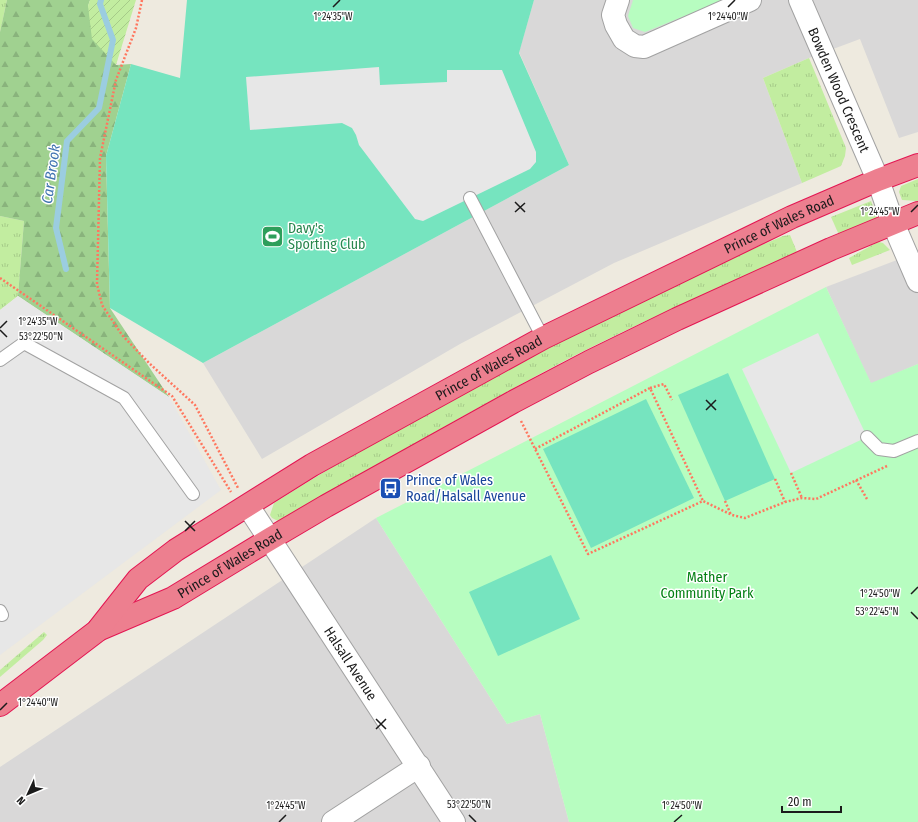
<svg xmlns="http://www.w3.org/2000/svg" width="918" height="822" viewBox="0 0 918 822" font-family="'Fira Sans Condensed',sans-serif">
<defs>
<pattern id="grass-tufts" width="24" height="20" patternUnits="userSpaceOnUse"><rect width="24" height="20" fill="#c2eda0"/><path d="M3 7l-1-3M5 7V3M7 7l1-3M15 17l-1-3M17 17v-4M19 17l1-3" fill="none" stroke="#a6cb89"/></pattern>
<pattern id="forest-firs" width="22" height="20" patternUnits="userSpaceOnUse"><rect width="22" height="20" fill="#a0d190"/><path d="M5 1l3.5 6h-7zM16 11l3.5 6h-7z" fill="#89b37c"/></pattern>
<pattern id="garden-furrows" width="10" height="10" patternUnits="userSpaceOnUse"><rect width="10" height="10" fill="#c2eda0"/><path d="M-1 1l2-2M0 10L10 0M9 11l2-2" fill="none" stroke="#a6cb89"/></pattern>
</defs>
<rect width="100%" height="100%" fill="#eeeadf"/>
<g fill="#d9d8d8">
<polygon points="534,0 918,0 918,132 899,138 860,39 809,58 763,78 802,183 614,263 460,344 262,459 203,363 569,165 519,52"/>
<polygon points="918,252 918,364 871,384 826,287"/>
<polygon points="376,518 507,724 540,714 569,822 0,822 0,767"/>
</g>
<g fill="url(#grass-tufts)">
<polygon points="0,0 7,0 0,32"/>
<polygon points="809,58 846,148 845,156 841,166 802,183 763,78"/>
<polygon points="918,179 918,201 902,200 899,192 901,186"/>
<polygon points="871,201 878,219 839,235 831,217"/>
<polygon points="0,216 24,221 18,296 0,310"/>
<path d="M790 235 797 252C722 287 644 320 570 358 471 410 376 466 280 522L272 518 270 515 274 503C436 401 606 311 783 236Z"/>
<polygon points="879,242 883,243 890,250 852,265 849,258 876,243"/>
<polygon points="44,632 47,635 43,640 0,677 0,670"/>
</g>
<polygon fill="url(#forest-firs)" points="7,0 90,0 88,6 116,65 131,64 106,156 110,308 169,397 18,296 24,221 0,216 0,32"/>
<g fill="#b7fdc0">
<polygon points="633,0 724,0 645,32 633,28 628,16"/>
<polygon points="826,287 871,383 918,364 918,822 569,822 540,714 507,724 376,518"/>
</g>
<polygon fill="url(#garden-furrows)" points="90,0 136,0 116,65 92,39 88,6"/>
<g fill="#76e4bf">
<polygon points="187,0 534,0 519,53 569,165 203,363 110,308 106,156 131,64 180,78"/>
<polygon points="728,373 775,479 725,501 678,395"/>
<polygon points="646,399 694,498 591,548 543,449"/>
<polygon points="551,555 580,619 498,656 469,592"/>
</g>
<g fill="#e7e7e7">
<polygon points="379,67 380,85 447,82 447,70 502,70 536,152 536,162 530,169 423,221 415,219 359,145 356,135 352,128 342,123 250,130 246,77"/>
<polygon points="18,296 169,397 221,490 0,655 0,310"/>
<polygon points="818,333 867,437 791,473 742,369"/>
</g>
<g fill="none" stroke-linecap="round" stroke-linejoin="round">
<polyline stroke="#9bcde0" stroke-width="6" points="66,269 56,228 67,141 99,108 113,40 100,4 101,0"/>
<defs>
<g id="lane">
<polyline points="470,198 543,338"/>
<polyline points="0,360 24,343 124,398 193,494"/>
<polyline points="867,437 879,449 894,451 918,441"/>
<polyline points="0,611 2,615"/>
</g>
<g id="street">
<polyline points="618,0 613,15 616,25 624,39 635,46 644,47 750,0"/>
<path id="s1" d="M800 0 878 180 893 223 918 281"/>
<path id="s2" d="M248 506 454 822"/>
<polyline points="333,822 419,766"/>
</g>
<g id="highway">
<path id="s3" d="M98 630 173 598 270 539 326 506 513 402 589 362 677 319 831 249 918 213"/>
<path id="s4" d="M0 705 97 631 138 579 176 550 312 465 543 338 792 217 878 180 918 165"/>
</g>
</defs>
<use href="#lane" stroke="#a2a2a2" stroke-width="14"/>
<use href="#street" stroke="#a2a2a2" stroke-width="24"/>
<use href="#highway" stroke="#e31652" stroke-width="24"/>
<g stroke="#ff775f" stroke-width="2.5" stroke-dasharray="2 2" stroke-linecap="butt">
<polyline points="142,0 136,28 116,80 100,158 97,284 102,305 122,335 149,363 195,405 238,488"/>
<polyline points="0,278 172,396 231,492"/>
<polyline points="650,388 664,384 672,400"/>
<polyline points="521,421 588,554 703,501 732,515 745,518 785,502 802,498 816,499 887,466"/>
<polyline points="535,449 650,388 703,501"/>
<polyline points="791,473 802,498"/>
<polyline points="775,479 785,502"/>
<polyline points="856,480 867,499"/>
<polyline points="725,501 731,515"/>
</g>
<use href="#lane" stroke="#fff" stroke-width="12"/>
<use href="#street" stroke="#fff" stroke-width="22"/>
<use href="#highway" stroke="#ed7f8f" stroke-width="22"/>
</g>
<path fill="none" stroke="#1b1b1b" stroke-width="1.5" d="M333 7 340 0M728 7 735 0M515 202 525 212M515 212 525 203M911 212 918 205M0 328 7 321M0 330 7 337M706 400 716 410M706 410 716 400M185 521 195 531M185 531 195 521M911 594 918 587M911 612 918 619M0 710 7 703M376 719 386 729M376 729 386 719M469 815 476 822M279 822 286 815M674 822 682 815"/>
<defs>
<symbol id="stadium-square" viewBox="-11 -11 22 22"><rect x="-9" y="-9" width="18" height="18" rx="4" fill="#2e9e5b" stroke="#fff"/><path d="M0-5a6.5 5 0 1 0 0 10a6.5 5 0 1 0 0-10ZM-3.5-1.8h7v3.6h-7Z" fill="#fff"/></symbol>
<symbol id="bus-square" viewBox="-11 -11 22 22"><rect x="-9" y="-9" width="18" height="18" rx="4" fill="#1a4fb4" stroke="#fff"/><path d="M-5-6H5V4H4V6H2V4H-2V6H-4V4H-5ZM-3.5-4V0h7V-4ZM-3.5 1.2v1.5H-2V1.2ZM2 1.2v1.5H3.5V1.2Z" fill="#fff"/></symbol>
</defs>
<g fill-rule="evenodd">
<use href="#stadium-square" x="260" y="224" width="25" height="25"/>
<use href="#bus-square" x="378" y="476" width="25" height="25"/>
</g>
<g text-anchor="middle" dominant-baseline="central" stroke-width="3" stroke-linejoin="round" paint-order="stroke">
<g font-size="14" fill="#1b1b1b" stroke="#fff">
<text stroke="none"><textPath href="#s1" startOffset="98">Bowden Wood Crescent</textPath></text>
<text stroke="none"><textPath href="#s4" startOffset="922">Prince of Wales Road</textPath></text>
<text stroke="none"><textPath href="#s4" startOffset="598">Prince of Wales Road</textPath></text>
<text stroke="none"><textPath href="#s3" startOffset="148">Prince of Wales Road</textPath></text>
<text stroke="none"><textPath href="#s2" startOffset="188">Halsall Avenue</textPath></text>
</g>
<g font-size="14" fill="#27864d" stroke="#fff" text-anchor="start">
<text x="288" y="228">Davy's<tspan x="288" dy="16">Sporting Club</tspan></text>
</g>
<g font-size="14" fill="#164399" stroke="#fff" text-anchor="start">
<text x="406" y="480">Prince of Wales<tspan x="406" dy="16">Road/Halsall Avenue</tspan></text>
</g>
<g font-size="14" fill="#038013" stroke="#fff">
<text x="707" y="577">Mather<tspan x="707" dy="16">Community Park</tspan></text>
</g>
<g font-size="15" font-style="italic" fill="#4174b1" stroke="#fff">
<text transform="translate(51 174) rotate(-82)">Car Brook</text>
</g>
</g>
<g font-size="10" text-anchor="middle" fill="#1b1b1b" stroke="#fff" stroke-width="3" stroke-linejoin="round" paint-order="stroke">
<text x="333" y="20">1°24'35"W</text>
<text x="728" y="20">1°24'40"W</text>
<text x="880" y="215">1°24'45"W</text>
<text x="38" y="325">1°24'35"W</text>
<text x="41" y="340">53°22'50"N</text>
<text x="880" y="597">1°24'50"W</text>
<text x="877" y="615">53°22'45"N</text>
<text x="38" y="706">1°24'40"W</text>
<text x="469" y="808">53°22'50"N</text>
<text x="286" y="809">1°24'45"W</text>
<text x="682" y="809">1°24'50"W</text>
</g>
<g transform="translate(28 794) rotate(226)" stroke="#ffffff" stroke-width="3" paint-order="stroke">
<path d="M0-3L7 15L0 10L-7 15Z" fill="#1b1b1b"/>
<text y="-6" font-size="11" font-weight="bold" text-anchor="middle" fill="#1b1b1b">N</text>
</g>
<path d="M782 806v6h59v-6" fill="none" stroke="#1b1b1b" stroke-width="2"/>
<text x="788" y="806" font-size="12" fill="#1b1b1b" stroke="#ffffff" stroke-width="3" paint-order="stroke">20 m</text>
</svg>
